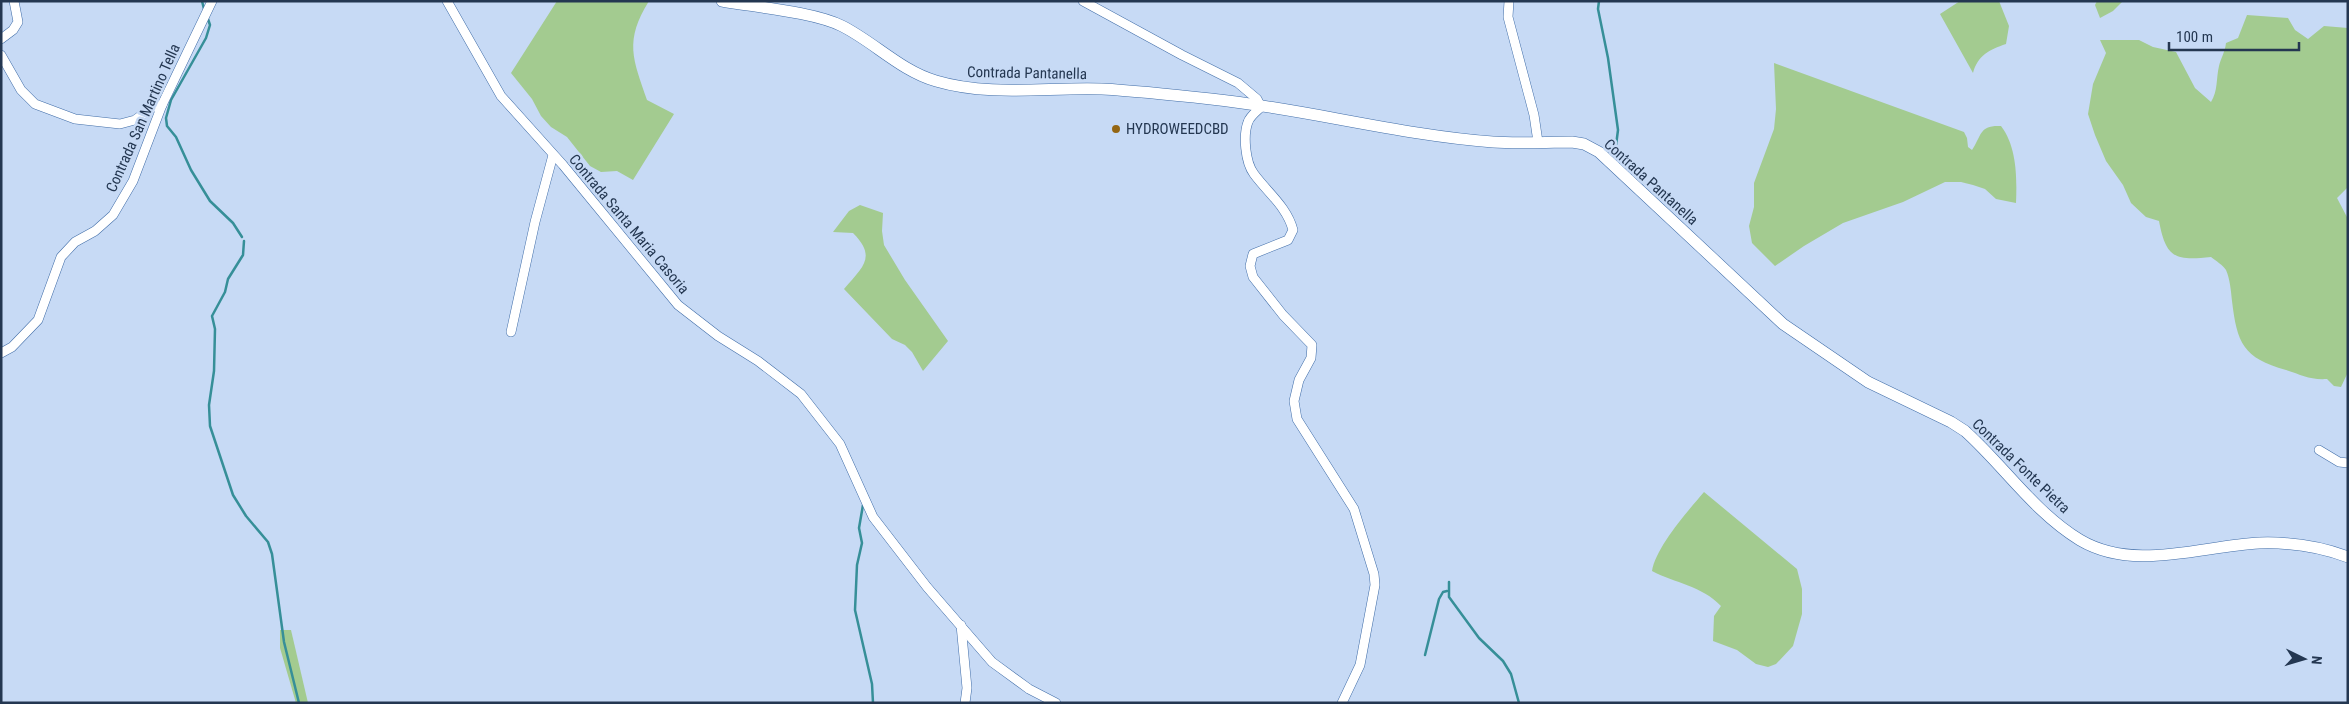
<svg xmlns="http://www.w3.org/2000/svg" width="2349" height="704" viewBox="0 0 2349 704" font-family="'Roboto Condensed',sans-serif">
<rect width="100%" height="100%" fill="#c7daf5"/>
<g fill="#a3cb90">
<path d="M557 1H649C624 41 633 59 647 100L674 114 633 180 617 171 601 172 590 166 567 137 551 127 541 116 532 99 511 73Z"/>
<path d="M1960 1H1999L2009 26 2006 44C1989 50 1978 55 1973 73L1940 14Z"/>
<polygon points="2097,1 2123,1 2113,11 2100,18 2095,5"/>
<path d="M2247 15 2288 18 2295 30 2308 39 2324 26 2348 28V187L2337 198 2348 219V372L2341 387 2334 386 2327 379C2309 380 2302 375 2286 370 2243 358 2237 343 2232 301 2231 291 2230 279 2226 270 2223 265 2216 261 2211 257 2175 261 2166 258 2159 221L2146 217 2131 203 2123 185 2106 161 2095 135 2088 114 2093 84 2106 53 2100 40H2139L2153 47 2176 52 2195 88 2211 102C2218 91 2216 79 2219 66 2221 58 2225 52 2226 43L2238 38Z"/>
<path d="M1774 63 1964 132 1967 138 1968 147 1972 150C1982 135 1979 125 2001 126 2017 147 2017 178 2016 203L1996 199 1985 189 1973 185 1961 182H1945L1903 202 1843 223 1804 246 1775 266 1752 243 1749 226 1754 207V183L1774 129 1776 109Z"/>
<path d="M860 205 883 213 882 231 884 245 905 280 948 341 923 371 912 352 905 345 892 339 844 289C863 267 877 257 853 233L833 232 849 211Z"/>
<path d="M1704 492 1797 569 1802 589V614L1793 646 1776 664 1768 667 1756 664 1737 650 1713 641 1714 616 1721 606C1702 586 1675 583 1652 571 1656 547 1687 512 1704 492Z"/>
<polygon points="280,630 291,630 308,703 296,703 280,648"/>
</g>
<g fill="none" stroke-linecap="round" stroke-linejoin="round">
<g stroke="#368f98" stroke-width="2.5">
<polyline points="202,1 204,9"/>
<polyline points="1599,1 1598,9 1608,58 1618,130 1615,153"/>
<polyline points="208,19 210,25 206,38 171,100 166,118 167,126 176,137 191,170 210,201 233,223 242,237"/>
<polyline points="244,241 243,255 228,279 225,292 212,316 215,329 214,371 209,405 210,426 233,495 246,516 268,542 272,554 284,642 299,703"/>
<polyline points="863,505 859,528 862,543 857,565 855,610 872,684 873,703"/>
<polyline points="1449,582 1449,597 1479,638 1503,661 1511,674 1519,703"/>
<polyline points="1425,655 1439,599 1443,592 1447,591"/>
</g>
<defs>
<g id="minor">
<polyline points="447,1 501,96 563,165 678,305 718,336 758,361 801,394 840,444 873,517 927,587 992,662 1029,689 1056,703"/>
<path d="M1083 1 1182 55 1238 83 1257 99 1261 107C1257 111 1250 116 1248 122 1243 135 1245 162 1254 174 1268 193 1287 207 1293 230L1288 240 1253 254 1250 266 1253 277 1283 315 1312 345 1311 358 1299 380 1294 401 1297 419 1354 509 1374 574 1375 585 1360 665 1342 703"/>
<polyline points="1509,1 1508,17 1534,115 1538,142"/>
<polyline points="1,39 13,30 18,22 14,1"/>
<polyline points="1,55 21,90 35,104 75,119 120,124 135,120 153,107 162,105"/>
<polyline points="511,332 535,222 553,155"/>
<polyline points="1,353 12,347 38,320 61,257 75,242 95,231 113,215 133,181 162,105 212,1"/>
<polyline points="2319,450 2339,462 2348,463"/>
<polyline points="961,625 967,688 965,703"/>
</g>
<path id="tertiary" d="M722 1C755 7 814 12 842 26 874 42 901 71 936 81 990 97 1047 87 1102 89 1138 91 1175 95 1211 99 1306 109 1399 135 1493 142 1519 144 1546 142 1572 142L1584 144 1599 152 1783 324 1868 382 1951 422 1965 431C2004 466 2034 512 2080 540 2134 572 2201 546 2259 543 2289 542 2319 546 2348 557"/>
</defs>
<use href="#minor" stroke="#406da8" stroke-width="10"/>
<use href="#tertiary" stroke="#406da8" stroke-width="12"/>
<use href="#minor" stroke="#fff" stroke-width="9"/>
<use href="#tertiary" stroke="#fff" stroke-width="11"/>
</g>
<circle fill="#946613" stroke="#c7daf5" stroke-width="2" cx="1116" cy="129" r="5"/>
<g text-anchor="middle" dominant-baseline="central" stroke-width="5" stroke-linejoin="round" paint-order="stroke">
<g font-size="15" fill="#243751" stroke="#c7daf5">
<text transform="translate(1027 73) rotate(1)">Contrada Pantanella</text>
<text transform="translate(143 118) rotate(-66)">Contrada San Martino Tella</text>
<text transform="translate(1651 182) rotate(42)">Contrada Pantanella</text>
<text transform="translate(629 224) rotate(50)">Contrada Santa Maria Casoria</text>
<text transform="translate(2021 466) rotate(44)">Contrada Fonte Pietra</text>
</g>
<g font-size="15" fill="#243751" stroke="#c7daf5" text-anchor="start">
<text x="1126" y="129">HYDROWEEDCBD</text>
</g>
</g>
<rect width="2349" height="704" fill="none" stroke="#243751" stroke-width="5"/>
<g transform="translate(2304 659) rotate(95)" stroke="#c7daf5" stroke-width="4" paint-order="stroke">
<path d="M0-4L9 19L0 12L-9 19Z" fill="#243751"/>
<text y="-8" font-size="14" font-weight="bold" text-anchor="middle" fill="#243751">N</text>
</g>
<path d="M2169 42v8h130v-8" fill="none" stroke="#243751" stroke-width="2.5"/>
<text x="2176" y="42" font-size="15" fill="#243751" stroke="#c7daf5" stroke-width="4" paint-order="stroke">100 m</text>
</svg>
